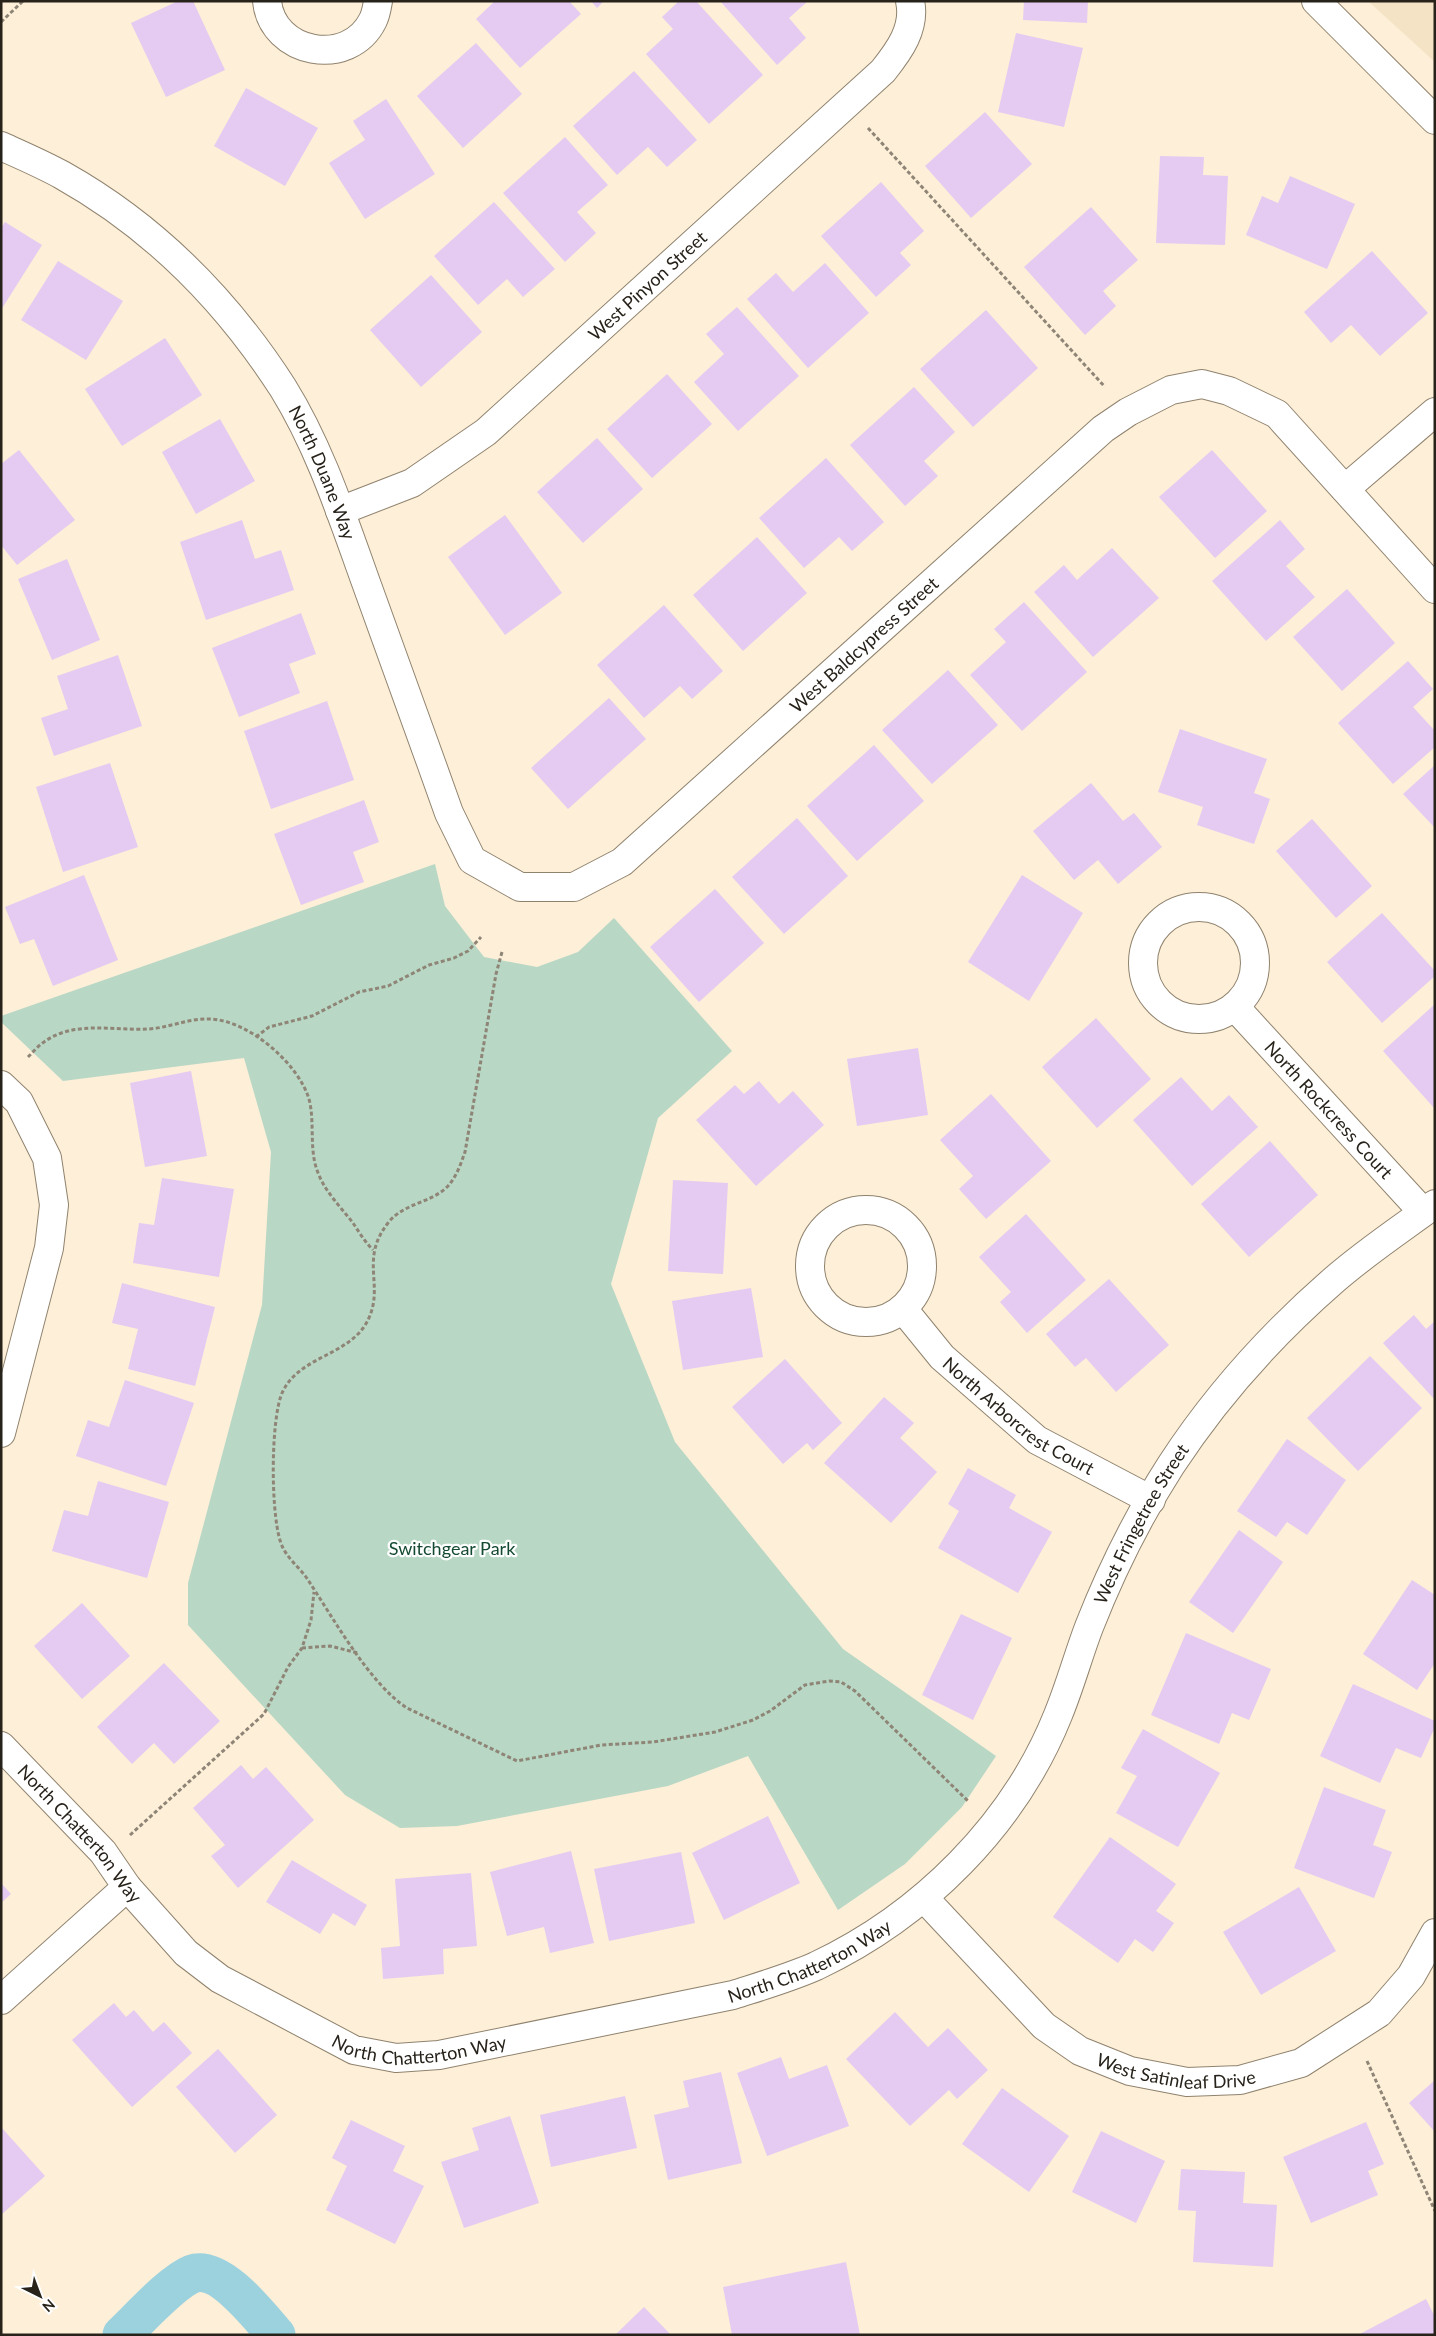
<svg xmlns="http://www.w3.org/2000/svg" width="1436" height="2336" viewBox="0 0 1436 2336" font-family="Lato,sans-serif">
<rect width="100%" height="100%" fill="#fdefd8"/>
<polygon fill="#f5e3c6" points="1368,1 1435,1 1435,62"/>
<polygon fill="#b8d7c5" points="435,864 445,906 484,957 537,967 578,952 614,918 732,1051 658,1118 611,1284 675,1442 843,1649 996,1756 962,1807 905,1864 838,1910 748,1756 668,1786 457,1826 400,1828 345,1795 188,1625 188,1583 262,1305 271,1152 244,1058 63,1081 1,1022 1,1016"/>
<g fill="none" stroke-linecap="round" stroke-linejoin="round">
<path stroke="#9cd1de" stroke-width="39" d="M122 2335C139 2319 172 2282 192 2274 220 2264 260 2317 276 2335"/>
</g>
<g fill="#e5cbf1">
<polygon points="178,1 193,1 225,70 166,97 131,23"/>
<polygon points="495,1 569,1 581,14 520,68 476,19"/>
<polygon points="591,1 604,1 597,8"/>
<polygon points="679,1 696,1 763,75 709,124 646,54 673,29 662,17"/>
<polygon points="720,1 808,1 789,18 806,38 777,65"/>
<polygon points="1024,1 1088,1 1087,23 1023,20"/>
<polygon points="1016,33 1083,48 1064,127 998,112"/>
<polygon points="476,43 522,94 463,148 417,96"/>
<polygon points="634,71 697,140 667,167 648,147 617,175 573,126"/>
<polygon points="246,88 318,128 285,186 214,146"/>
<polygon points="386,99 435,174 365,219 329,163 365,140 353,121"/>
<polygon points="985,112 1032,164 971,218 925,166"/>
<polygon points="565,137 608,185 577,212 596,233 565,262 503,193"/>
<polygon points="1160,156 1204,157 1203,175 1228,176 1225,245 1156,243"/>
<polygon points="1290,176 1355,204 1327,269 1246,235 1262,196 1278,203"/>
<polygon points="881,182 924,231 900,253 911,265 876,297 821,236"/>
<polygon points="494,202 555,269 523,297 507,279 478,305 434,256"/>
<polygon points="1091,207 1138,260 1103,291 1116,306 1085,335 1024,267"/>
<polygon points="5,222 42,245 1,310 1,228"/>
<polygon points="1372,251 1428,313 1380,356 1351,325 1331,343 1304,312"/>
<polygon points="58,261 123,301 86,360 21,320"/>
<polygon points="825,263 869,313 808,368 747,299 776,273 793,292"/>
<polygon points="431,275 482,332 421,387 370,330"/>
<polygon points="737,307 799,376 738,431 694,382 724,354 706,334"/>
<polygon points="986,310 1038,368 973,427 920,369"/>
<polygon points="165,338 202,395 122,446 85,389"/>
<polygon points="667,374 712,424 652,478 607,429"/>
<polygon points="914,387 955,432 924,461 938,476 905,506 850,445"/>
<polygon points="220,419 255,481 196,514 162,452"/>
<polygon points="597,438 643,489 583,543 537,492"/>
<polygon points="19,450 75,520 17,565 1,545 1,464"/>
<polygon points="1212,450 1267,511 1215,558 1159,497"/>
<polygon points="826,458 884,522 852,551 839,537 804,568 759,518"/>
<polygon points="505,515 562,593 505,635 448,557"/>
<polygon points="242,520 255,559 281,550 294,590 206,620 180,542"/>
<polygon points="1280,520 1305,549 1286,566 1315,597 1266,641 1212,581"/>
<polygon points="757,537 807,593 743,651 693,595"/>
<polygon points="1112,548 1159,598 1093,657 1034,592 1064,565 1077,580"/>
<polygon points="67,559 100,640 52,660 18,579"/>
<polygon points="1347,589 1395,643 1342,691 1293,637"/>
<polygon points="1024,602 1087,672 1022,731 970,675 1006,642 994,629"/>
<polygon points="664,605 723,671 692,699 680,686 644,718 597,665"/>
<polygon points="301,613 316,654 289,664 300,693 239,717 212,648"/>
<polygon points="118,655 142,726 54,756 41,718 68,709 57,676"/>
<polygon points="1408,661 1433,689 1413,707 1435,731 1435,747 1393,784 1338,723"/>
<polygon points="948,670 998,725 932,784 882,730"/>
<polygon points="609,698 646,739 568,809 531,768"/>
<polygon points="327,701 354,780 271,809 244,731"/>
<polygon points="1180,729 1267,759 1254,793 1270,799 1254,844 1197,825 1203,807 1158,792"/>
<polygon points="874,745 924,801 857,861 807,806"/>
<polygon points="110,763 138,847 63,872 36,787"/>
<polygon points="1435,765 1435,828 1403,794"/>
<polygon points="1091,783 1123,821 1134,813 1162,847 1118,884 1098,860 1074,880 1033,831"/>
<polygon points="364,800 379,842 353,852 364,882 301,905 274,834"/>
<polygon points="797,818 848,876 784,934 732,877"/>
<polygon points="1312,819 1372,886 1336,918 1276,851"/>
<polygon points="84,875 118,960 53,986 34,939 20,944 5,907"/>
<polygon points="1022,875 1083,913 1029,1001 968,962"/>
<polygon points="715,889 764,943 699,1002 650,947"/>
<polygon points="1382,913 1435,971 1435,976 1382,1023 1327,962"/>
<polygon points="1435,1004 1435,1109 1383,1051"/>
<polygon points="1096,1018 1151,1079 1097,1128 1042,1067"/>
<polygon points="918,1048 928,1115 857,1126 847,1059"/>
<polygon points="191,1071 207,1156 145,1167 130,1083"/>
<polygon points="1181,1077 1212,1111 1229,1095 1258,1127 1192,1186 1133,1120"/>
<polygon points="759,1081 779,1104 793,1091 824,1125 756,1186 696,1120 735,1085 744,1094"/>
<polygon points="991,1094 1051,1161 986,1219 959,1189 973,1176 940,1140"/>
<polygon points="1270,1141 1318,1195 1249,1257 1201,1204"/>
<polygon points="162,1178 234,1189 219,1277 133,1263 139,1223 154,1225"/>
<polygon points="673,1180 728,1183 723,1274 668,1271"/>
<polygon points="1026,1214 1086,1280 1027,1333 1000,1302 1011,1292 979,1257"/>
<polygon points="1109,1279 1169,1345 1116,1392 1086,1358 1075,1367 1046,1334"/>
<polygon points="122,1283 215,1307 195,1386 128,1369 138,1329 112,1323"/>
<polygon points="751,1288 763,1357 683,1370 672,1301"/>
<polygon points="1414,1315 1426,1329 1435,1321 1435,1400 1383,1343"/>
<polygon points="1370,1356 1422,1408 1358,1471 1307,1418"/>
<polygon points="785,1359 842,1423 813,1450 807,1443 783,1464 732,1407"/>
<polygon points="125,1380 194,1403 166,1486 76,1456 88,1420 109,1427"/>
<polygon points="884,1397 914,1423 900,1438 937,1472 891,1523 824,1463"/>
<polygon points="1287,1439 1346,1480 1307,1535 1287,1522 1276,1537 1237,1511"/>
<polygon points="968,1468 1016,1495 1009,1508 1052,1532 1018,1593 938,1548 959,1511 948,1504"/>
<polygon points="98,1481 169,1502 147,1578 52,1551 64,1510 88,1516"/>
<polygon points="1239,1530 1283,1562 1233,1633 1189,1602"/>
<polygon points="1412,1580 1435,1595 1435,1663 1417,1690 1363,1654"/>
<polygon points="82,1603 130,1656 82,1699 34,1646"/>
<polygon points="961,1614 1012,1638 973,1720 922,1695"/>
<polygon points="1186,1633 1271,1669 1249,1720 1232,1713 1219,1744 1151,1715"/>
<polygon points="164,1663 220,1721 174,1764 154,1743 132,1764 97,1727"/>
<polygon points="1353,1684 1435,1721 1435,1727 1421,1758 1396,1748 1380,1783 1320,1756"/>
<polygon points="1143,1729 1220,1773 1178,1847 1116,1813 1137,1776 1121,1768"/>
<polygon points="241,1765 253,1779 266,1767 314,1820 238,1888 211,1856 225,1845 193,1808"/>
<polygon points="1324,1787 1386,1810 1373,1845 1392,1852 1374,1898 1294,1868"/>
<polygon points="768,1816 800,1883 724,1920 692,1853"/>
<polygon points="1110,1837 1176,1884 1156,1911 1174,1923 1153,1952 1135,1939 1118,1963 1053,1917"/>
<polygon points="571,1851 594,1943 550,1953 544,1927 507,1936 490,1872"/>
<polygon points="681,1852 695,1923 609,1941 594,1869"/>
<polygon points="292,1860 367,1905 355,1926 333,1913 320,1934 266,1902"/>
<polygon points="471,1873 477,1946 443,1949 444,1974 383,1979 381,1948 400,1946 395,1879"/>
<polygon points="1,1883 11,1894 1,1903"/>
<polygon points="1299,1887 1336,1951 1261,1995 1223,1932"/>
<polygon points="114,2003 126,2017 134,2010 153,2032 164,2022 192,2053 132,2107 72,2040"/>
<polygon points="895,2012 928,2047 948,2028 988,2070 957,2099 949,2090 910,2126 846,2059"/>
<polygon points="218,2049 277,2115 235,2153 176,2087"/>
<polygon points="781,2057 789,2079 827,2065 849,2126 767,2156 737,2073"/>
<polygon points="721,2072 742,2163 668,2180 654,2115 689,2107 683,2081"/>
<polygon points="1435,2080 1435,2132 1409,2103"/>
<polygon points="1002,2088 1069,2136 1029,2192 962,2144"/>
<polygon points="625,2096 637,2148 551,2167 540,2115"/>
<polygon points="510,2116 539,2203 464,2228 441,2162 479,2150 472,2128"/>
<polygon points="351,2120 405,2146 393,2171 424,2186 395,2244 326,2210 347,2166 332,2158"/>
<polygon points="1366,2122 1384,2164 1368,2171 1378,2195 1311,2223 1283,2157"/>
<polygon points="1,2127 45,2176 1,2215"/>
<polygon points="1101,2131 1165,2161 1136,2223 1072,2192"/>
<polygon points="1181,2169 1245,2172 1243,2203 1277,2205 1273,2267 1193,2262 1196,2211 1178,2210"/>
<polygon points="846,2262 860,2335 732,2335 723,2287"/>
<polygon points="1426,2299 1435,2317 1435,2335 1358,2335"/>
<polygon points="644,2307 671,2335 615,2335"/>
</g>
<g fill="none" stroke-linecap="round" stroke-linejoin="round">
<defs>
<g id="minor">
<path d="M267 1C272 54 349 69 373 20 376 14 377 7 378 1"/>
<polyline points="1316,1 1435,120"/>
<path id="s1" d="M1 146C21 155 42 164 62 175 153 226 227 301 283 388 319 446 341 513 364 577 392 655 421 734 449 813L472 860 520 887H574L622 862 1103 429 1128 412 1171 390 1202 384 1229 391 1277 414 1435 589"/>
<polyline points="1345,489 1435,412"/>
<path id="s2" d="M340 511 412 483 486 432 883 71C899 51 916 28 910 1"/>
<circle cx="1199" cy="963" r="56"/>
<path id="s3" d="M1235 1007 1423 1212"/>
<polyline points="1,1085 19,1102 47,1158 54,1205 49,1248 1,1433"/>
<circle cx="866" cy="1266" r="56"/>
<path id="s4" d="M903 1309 942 1357 1037 1440 1151 1500"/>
<path id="s5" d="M1 1746 103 1852 127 1887 186 1953 220 1979 354 2050 396 2058 439 2055 733 1995C761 1986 789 1978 816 1966 922 1916 1014 1825 1058 1715 1070 1686 1078 1656 1089 1627 1111 1571 1139 1515 1171 1465 1216 1396 1272 1334 1334 1280 1366 1252 1401 1229 1435 1204"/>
<path id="s6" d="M924 1898 1044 2026 1080 2051 1130 2071 1187 2082 1240 2080 1301 2063 1379 2013 1411 1976 1435 1933"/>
<polyline points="1,2000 127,1887"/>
</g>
</defs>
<use href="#minor" stroke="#90836e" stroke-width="30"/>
<g stroke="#8f8576" stroke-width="3" stroke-dasharray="4 2.5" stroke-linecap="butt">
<polyline points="1,22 23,1"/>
<polyline points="868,128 1105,387"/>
<path d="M502 952 496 974 465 1152C461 1163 457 1176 448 1186 432 1203 403 1203 388 1223 359 1260 385 1285 368 1320 350 1356 301 1355 283 1391 270 1416 270 1524 283 1548 289 1560 301 1569 308 1580 334 1619 369 1683 407 1708L517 1761 601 1745 653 1742 715 1732 753 1720 770 1711 805 1685 829 1681 841 1682 855 1691 969 1802"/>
<polyline points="256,1037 269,1027 312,1016 359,992 388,986 429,965 454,958 468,951 481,937"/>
<path d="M28 1057C33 1052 38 1046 44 1042 74 1020 114 1031 148 1029 169 1028 188 1018 211 1019 249 1021 298 1063 309 1099 315 1122 309 1148 317 1170 324 1191 340 1206 353 1223 359 1232 365 1242 373 1250"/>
<polyline points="302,1648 330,1646 358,1653"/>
<polyline points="130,1835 264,1714 288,1667 302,1648 311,1620 314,1592"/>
<polyline points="1367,2061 1435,2211"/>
</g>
<use href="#minor" stroke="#fff" stroke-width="28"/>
</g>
<g text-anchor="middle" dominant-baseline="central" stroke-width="4.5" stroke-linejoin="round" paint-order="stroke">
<g font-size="18" fill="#27221a" stroke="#fefefe">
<text stroke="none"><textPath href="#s2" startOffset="385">West Pinyon Street</textPath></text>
<text stroke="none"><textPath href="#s1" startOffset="471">North Duane Way</textPath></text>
<text stroke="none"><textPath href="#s1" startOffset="1375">West Baldcypress Street</textPath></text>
<text stroke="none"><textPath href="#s3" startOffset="139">North Rockcress Court</textPath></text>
<text stroke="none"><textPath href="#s4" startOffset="159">North Arborcrest Court</textPath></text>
<text stroke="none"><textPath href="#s5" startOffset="1512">West Fringetree Street</textPath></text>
<text stroke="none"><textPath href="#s5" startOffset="118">North Chatterton Way</textPath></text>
<text stroke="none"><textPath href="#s5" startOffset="942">North Chatterton Way</textPath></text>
<text stroke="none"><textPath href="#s5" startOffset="538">North Chatterton Way</textPath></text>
<text stroke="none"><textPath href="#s6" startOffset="319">West Satinleaf Drive</textPath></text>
</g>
<g font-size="18" fill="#144a32" stroke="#fefefe">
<text x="452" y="1548">Switchgear Park</text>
</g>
</g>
<rect width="1436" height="2336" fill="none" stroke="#27221a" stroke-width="5"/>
<g transform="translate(40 2296) rotate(138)" stroke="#fefefe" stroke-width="4" paint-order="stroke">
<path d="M0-4L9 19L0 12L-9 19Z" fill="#27221a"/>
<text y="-8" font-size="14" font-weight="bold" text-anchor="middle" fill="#27221a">N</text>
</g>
</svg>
